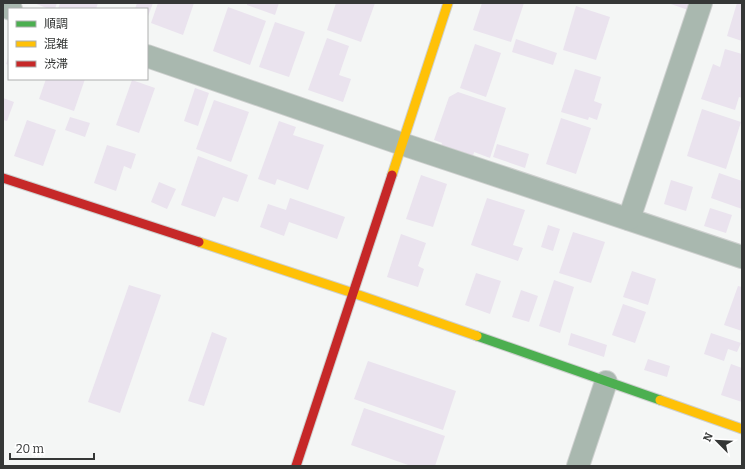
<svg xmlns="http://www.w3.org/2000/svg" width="745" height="469" viewBox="0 0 745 469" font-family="Bitter,'Noto Sans JP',serif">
<rect width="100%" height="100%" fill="#f4f6f5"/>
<g fill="#eae3ee">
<polygon points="34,3 57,3 55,9 49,9"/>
<polygon points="60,3 98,3 96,9 58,9"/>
<polygon points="137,3 153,3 147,19 147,9 135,9"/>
<polygon points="158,3 194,3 183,35 151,23"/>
<polygon points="247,3 279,3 275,15 247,5"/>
<polygon points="336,3 375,3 361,42 327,30"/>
<polygon points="482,3 524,3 511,42 473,30"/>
<polygon points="668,3 690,3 688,10"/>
<polygon points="737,3 742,3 742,41 727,36"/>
<polygon points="576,6 610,17 596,60 563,50"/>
<polygon points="228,7 266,21 250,65 213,51"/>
<polygon points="275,22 305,32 289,77 259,67"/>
<polygon points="327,38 349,46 339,75 351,79 343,102 308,90"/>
<polygon points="516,39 557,53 553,65 512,52"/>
<polygon points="475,44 501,53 486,97 460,88"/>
<polygon points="725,49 742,54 742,98 739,97 735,110 701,99 713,64 720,67"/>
<polygon points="9,55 9,65 6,64"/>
<polygon points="575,69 601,77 594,101 602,104 597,120 589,117 588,120 561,112"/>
<polygon points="46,79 85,79 74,111 39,99"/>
<polygon points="132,80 155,88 139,133 116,125"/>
<polygon points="195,88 209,93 198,126 184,121"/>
<polygon points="458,92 506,108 490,158 474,152 473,157 441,147 442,143 434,140 449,97"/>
<polygon points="3,98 14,102 7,121 3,120"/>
<polygon points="214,100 249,112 231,162 196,149"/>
<polygon points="702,109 741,122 726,169 687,156"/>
<polygon points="70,117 90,123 85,137 65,130"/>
<polygon points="561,118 591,128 576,174 546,164"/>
<polygon points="27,120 56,130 43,166 14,156"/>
<polygon points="279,121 296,127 293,135 324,145 308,190 277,179 275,185 258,179"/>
<polygon points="497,144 529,154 525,168 493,157"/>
<polygon points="107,145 136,154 131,169 124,166 116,191 94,183"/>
<polygon points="198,156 248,175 238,202 223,197 215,217 181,205"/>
<polygon points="719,173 742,181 742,209 711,198"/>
<polygon points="421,175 447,184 433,227 406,219"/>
<polygon points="671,180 693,187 686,211 664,204"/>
<polygon points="159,182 176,189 167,209 151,202"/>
<polygon points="290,198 345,217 337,239 289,222 284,236 260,227 268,204 286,210"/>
<polygon points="487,198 525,210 513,245 523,248 518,261 471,245"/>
<polygon points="710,208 732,215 726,233 704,226"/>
<polygon points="548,225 560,229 553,251 541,247"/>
<polygon points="573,232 605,242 591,283 559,273"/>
<polygon points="401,234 426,243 418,266 424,269 418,287 387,277"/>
<polygon points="632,271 656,279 648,305 623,297"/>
<polygon points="476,273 501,281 490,314 465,305"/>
<polygon points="554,280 574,287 560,333 539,326"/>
<polygon points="129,285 161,295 120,413 88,402"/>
<polygon points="738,286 742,287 742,331 724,325"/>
<polygon points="521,290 538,296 529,322 512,317"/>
<polygon points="623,304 646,312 635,343 612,335"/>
<polygon points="212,332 227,338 204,406 188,401"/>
<polygon points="571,333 607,345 604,357 568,345"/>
<polygon points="711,333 741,343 737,352 728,349 724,361 704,354"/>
<polygon points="648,359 670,366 667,377 644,370"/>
<polygon points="368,361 456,391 443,430 354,399"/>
<polygon points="731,364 742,368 742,402 721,395"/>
<polygon points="364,408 445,436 435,466 411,466 351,445"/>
</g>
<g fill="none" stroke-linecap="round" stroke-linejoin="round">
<defs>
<g id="street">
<polyline points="3,6 11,9"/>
<polyline points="147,56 402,144 742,257"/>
<polyline points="629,219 701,3"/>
<polyline points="578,466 606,382"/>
</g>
<polyline id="fast" points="477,336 660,400"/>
<g id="slow">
<polyline points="392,175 448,3"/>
<polyline points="199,242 353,293 477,336"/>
<polyline points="660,400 742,429"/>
</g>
<g id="jam">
<polyline points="3,178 199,242"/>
<polyline points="296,466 392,175"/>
</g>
</defs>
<use href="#street" stroke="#ced0cf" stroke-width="24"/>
<use href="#fast" stroke="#ced0cf" stroke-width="11"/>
<use href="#slow" stroke="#ced0cf" stroke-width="11"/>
<use href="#jam" stroke="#ced0cf" stroke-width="11"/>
<use href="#street" stroke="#a9b8af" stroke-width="22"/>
<use href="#fast" stroke="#4caf50" stroke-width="9"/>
<use href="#slow" stroke="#ffc107" stroke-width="9"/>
<use href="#jam" stroke="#c62828" stroke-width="9"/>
</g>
<rect width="745" height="469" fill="none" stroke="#353736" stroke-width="8"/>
<rect x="8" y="8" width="140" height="72" fill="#ffffff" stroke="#aeafaf"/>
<rect x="16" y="21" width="20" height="6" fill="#4caf50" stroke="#aeafaf"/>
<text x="44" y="28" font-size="12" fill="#353736">順調</text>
<rect x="16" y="41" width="20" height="6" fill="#ffc107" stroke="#aeafaf"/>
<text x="44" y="48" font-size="12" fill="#353736">混雑</text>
<rect x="16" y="61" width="20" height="6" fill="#c62828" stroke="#aeafaf"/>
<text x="44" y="68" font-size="12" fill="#353736">渋滞</text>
<g transform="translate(717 441) rotate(294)" stroke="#ffffff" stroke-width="3" paint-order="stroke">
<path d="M0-3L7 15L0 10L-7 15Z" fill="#353736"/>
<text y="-6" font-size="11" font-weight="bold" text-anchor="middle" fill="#353736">N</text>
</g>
<path d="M10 453v6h84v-6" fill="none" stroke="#353736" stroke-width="2"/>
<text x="16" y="453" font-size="12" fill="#353736" stroke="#ffffff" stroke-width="3" paint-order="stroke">20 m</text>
</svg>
